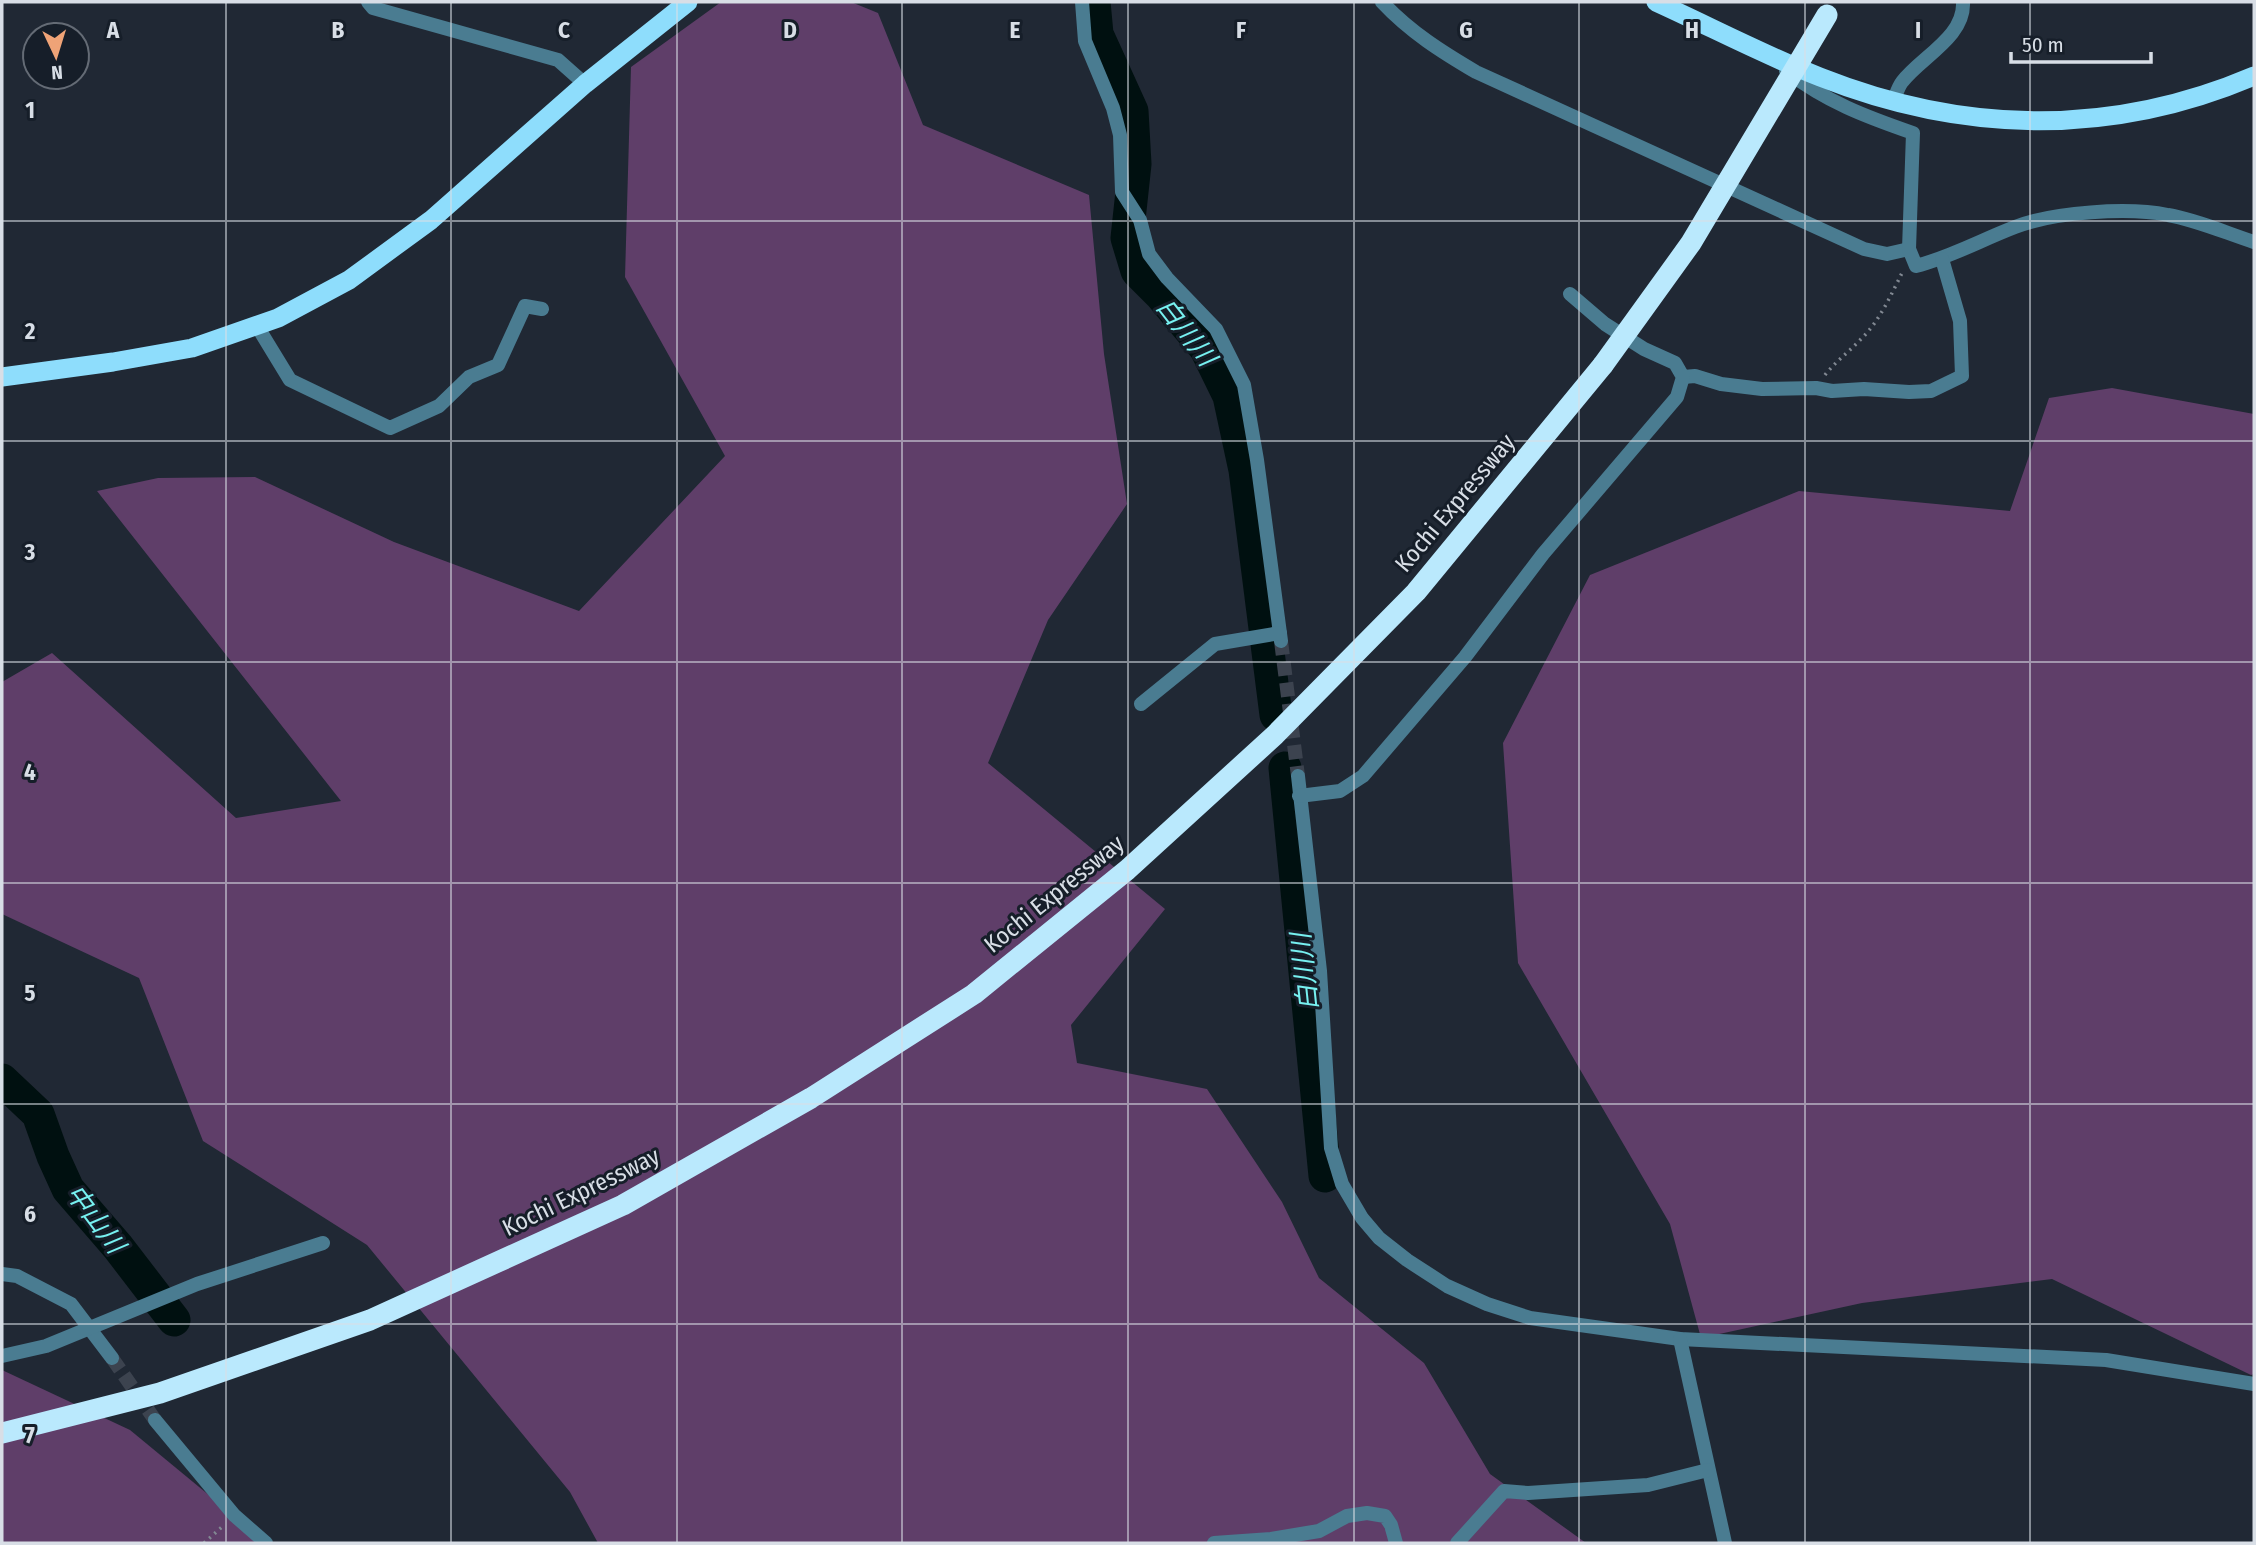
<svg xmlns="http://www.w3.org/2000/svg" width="2256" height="1545" viewBox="0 0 2256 1545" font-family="'Fira Sans Condensed','Noto Sans JP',sans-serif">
<rect width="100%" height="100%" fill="#202834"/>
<g fill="#5f3e69">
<polygon points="721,2 851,2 878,13 923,125 1089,195 1104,354 1127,504 1048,620 988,763 1165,909 1071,1025 1077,1063 1207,1089 1282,1202 1319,1278 1424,1363 1490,1474 1586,1543 598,1543 570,1492 367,1245 203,1141 139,978 2,914 2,682 52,653 236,818 341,801 97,491 158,478 255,477 394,542 579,611 725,456 625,277 631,67"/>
<polygon points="2112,388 2254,414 2254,1374 2251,1375 2052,1279 1862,1303 1701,1338 1670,1224 1518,963 1503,743 1590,575 1799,491 2010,511 2049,398"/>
<polygon points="2,1370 130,1430 267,1543 2,1543"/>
</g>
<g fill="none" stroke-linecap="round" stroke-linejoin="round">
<g stroke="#001010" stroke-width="33">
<polyline points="1094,2 1097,34 1132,111 1135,164 1127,238 1137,271 1160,294 1206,349 1229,396 1245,470 1276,715"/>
<polyline points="1285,768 1325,1176"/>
<polyline points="2,1080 38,1114 53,1156 68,1189 118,1247 174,1320"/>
</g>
<g stroke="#3c434f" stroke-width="14" stroke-dasharray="14 7" stroke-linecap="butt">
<polyline points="1281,641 1298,776"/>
<polyline points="112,1358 155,1420"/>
</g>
<g stroke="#828993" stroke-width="3.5" stroke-dasharray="2 5" stroke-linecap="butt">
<path d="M1825 375C1836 361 1849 352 1861 339 1879 322 1891 295 1902 273"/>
<polyline points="204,1543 223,1526"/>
</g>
<g stroke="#4a7c91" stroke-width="14">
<polyline points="368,2 373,8 558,60 585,84"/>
<polyline points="1082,2 1085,41 1113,108 1120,135 1122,192 1140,220 1149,254 1167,278 1216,329 1244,385 1257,460 1281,641"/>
<path d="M1382 2C1410 32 1442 52 1476 72L1864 249 1887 254 1909 249"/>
<path d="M1786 71C1827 102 1864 116 1913 133L1909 249 1916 266C1951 257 1981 240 2015 227 2053 212 2128 207 2168 215 2197 220 2226 233 2254 242"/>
<path d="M1893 102C1896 95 1898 87 1902 82 1921 57 1965 37 1963 2"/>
<polyline points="257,326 290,380 390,428 439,406 469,377 498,365 525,306 542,309"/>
<polyline points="1683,377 1695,376 1721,384 1762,389 1816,388 1832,391 1864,389 1909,392 1931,391 1962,376 1960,321 1942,259"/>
<polyline points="1141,704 1215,644 1280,633"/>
<polyline points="1298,776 1320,971 1331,1148 1342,1184 1362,1218 1379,1238 1407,1260 1447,1286 1487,1304 1530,1318 1680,1339 2106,1360 2254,1384"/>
<polyline points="1299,796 1340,791 1363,776 1465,657 1543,554 1677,397 1683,377 1675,363 1644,349 1605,324 1570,294"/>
<polyline points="2,1274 17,1276 71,1304 112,1358"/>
<polyline points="1680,1339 1725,1543"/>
<polyline points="2,1356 46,1346 197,1284 323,1243"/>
<polyline points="155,1420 234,1515 266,1543"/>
<polyline points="1214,1543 1271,1539 1319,1531 1347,1516 1367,1513 1385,1516 1391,1525 1396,1543"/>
<polyline points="1457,1543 1504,1491 1528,1493 1648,1485 1708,1470"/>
</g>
<g stroke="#8eddfc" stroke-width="19">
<path d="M1656 2C1711 27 1764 55 1820 77 1964 134 2111 137 2254 76"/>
<polyline points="2,377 113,362 192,348 278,318 349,280 431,220 585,84 688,2"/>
</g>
<polyline stroke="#bae9fd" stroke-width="21" points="2,1433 160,1393 370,1320 623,1205 811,1098 974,994 1127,870 1275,735 1416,592 1603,365"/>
<polyline stroke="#bae9fd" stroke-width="21" points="1603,365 1691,243 1827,15"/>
</g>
<path fill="none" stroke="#d8dee6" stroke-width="2" stroke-opacity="0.55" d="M226 2V1543M451 2V1543M677 2V1543M902 2V1543M1128 2V1543M1354 2V1543M1579 2V1543M1805 2V1543M2030 2V1543M2 221H2254M2 441H2254M2 662H2254M2 883H2254M2 1104H2254M2 1324H2254"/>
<g text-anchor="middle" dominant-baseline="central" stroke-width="6" stroke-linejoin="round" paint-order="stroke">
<g font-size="24" fill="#d8dee6" stroke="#161e29">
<text transform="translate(1455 503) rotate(-50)">Kochi Expressway</text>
<text transform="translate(1054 894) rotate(-39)">Kochi Expressway</text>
<text transform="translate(581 1192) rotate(-26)">Kochi Expressway</text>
</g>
<g font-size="26" font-style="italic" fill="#77f1f1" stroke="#161e29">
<text transform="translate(1186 332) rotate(52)">白川川</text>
<text transform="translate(1305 972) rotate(-96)">白川川</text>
<text transform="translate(95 1219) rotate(53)">中山川</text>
</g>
</g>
<g font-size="23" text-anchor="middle" font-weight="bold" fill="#d8dee6" stroke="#161e29" stroke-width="6" stroke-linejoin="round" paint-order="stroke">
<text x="113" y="38">A</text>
<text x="338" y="38">B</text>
<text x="564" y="38">C</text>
<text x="790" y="38">D</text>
<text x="1015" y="38">E</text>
<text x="1241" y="38">F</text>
<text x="1466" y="38">G</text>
<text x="1692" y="38">H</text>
<text x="1918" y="38">I</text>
<text x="30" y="118">1</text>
<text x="30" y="339">2</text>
<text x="30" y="560">3</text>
<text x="30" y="780">4</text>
<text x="30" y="1001">5</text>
<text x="30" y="1222">6</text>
<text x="30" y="1443">7</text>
</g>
<rect width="2256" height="1545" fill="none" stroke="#d8dee6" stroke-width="7"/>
<g transform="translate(56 56) rotate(176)"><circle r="33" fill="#161e29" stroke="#646b75" stroke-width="2"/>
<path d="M0-5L12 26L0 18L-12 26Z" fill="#efa377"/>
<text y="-10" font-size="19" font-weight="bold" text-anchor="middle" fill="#d8dee6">N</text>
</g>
<path d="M2011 52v10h140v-10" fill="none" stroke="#d8dee6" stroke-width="3.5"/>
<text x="2022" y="52" font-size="21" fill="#d8dee6" stroke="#161e29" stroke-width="5" paint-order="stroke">50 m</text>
</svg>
